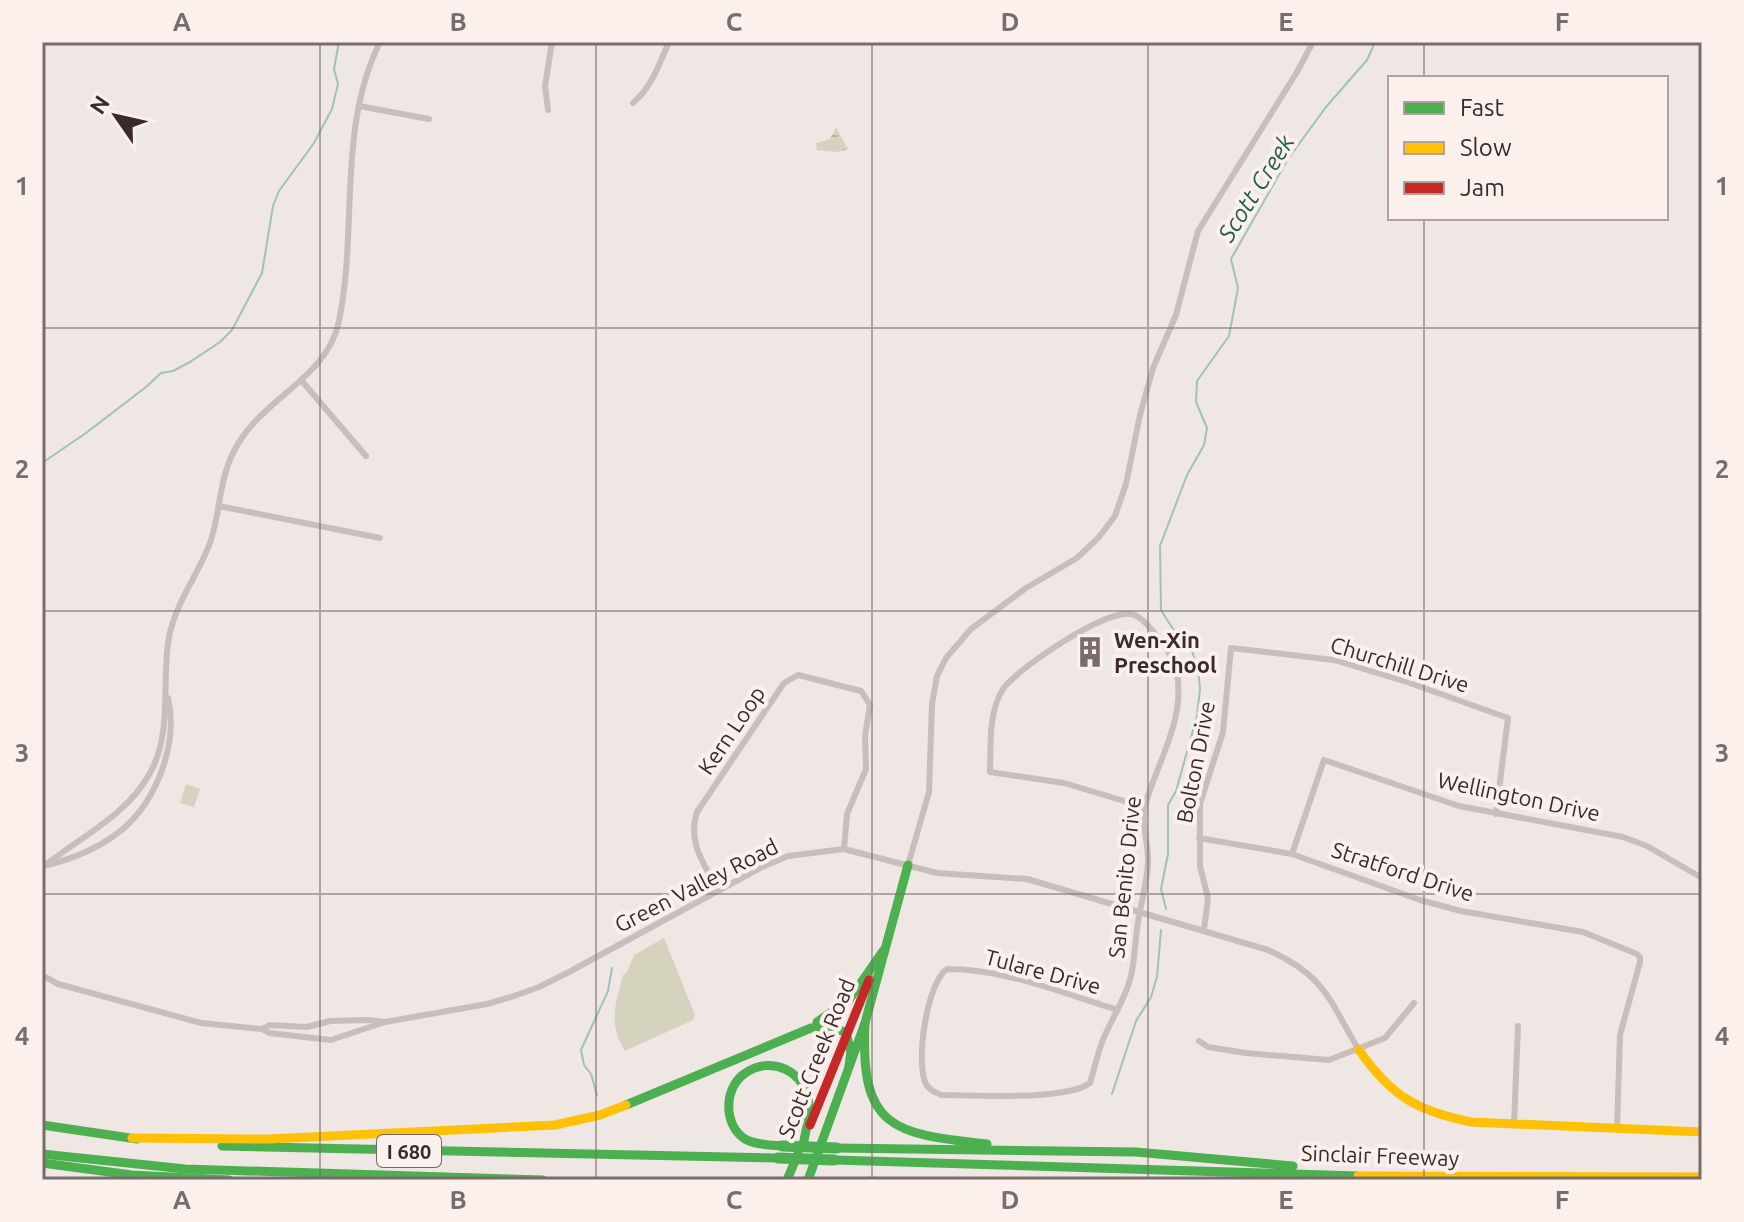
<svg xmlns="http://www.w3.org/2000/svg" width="1744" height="1222" viewBox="0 0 1744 1222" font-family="Ubuntu,sans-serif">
<defs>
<pattern id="wetland-marsh" width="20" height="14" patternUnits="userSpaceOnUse" patternTransform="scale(2)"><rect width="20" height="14" fill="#d5d3be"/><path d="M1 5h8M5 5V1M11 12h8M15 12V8" fill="none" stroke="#b8b5a3"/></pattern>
</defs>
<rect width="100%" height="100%" fill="#efe7e4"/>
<polygon fill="url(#wetland-marsh)" points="836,127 848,149 837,152 817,150 816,143 830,139"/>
<g fill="#d5d3be">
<polygon points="186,784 200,789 194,807 180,803"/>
<path d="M664 938 695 1015 693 1020 625 1051C608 1023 615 1005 623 975L627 972 634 955Z"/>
</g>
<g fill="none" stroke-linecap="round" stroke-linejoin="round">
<g stroke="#9fc2ba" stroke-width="2">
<polyline points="42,463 86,433 146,387 161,373 173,371 190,362 220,342 232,330 262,273 273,206 279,191 314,143 332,109 338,84 334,69 339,42"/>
<polyline points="1166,909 1161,889 1168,854 1168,805 1176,791 1197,716 1200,689 1198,667 1189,644 1173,629 1161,610 1160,546 1187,475 1204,445 1207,428 1196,402 1197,381 1229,336 1238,288 1231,259 1288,159 1326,107 1367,60 1375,42"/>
<polyline points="1112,1094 1136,1021 1151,997 1157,977 1161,930"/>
<polyline points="597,1095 591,1074 584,1065 581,1050 608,991 612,968"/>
</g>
<g stroke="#c8bfbc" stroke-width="6">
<path d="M633 103C652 87 659 64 669 42"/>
<polyline points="359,106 429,119"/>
<polyline points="548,110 545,86 552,42"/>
<polyline points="301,380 366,456"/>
<polyline points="219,506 380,538"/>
<polyline points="1199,838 1292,854 1420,900 1461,911 1583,932 1637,954 1640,957 1640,962 1620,1035 1617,1129"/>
<polyline points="1292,854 1324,760 1459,806 1623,837 1647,846 1702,878"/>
<path d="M48 865C71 859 96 849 115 835 155 807 179 745 168 698"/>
<polyline points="908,865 929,792 932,704 937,676 946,658 971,629 1026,588 1077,558 1099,537 1115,516 1126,484 1140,415 1153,368 1176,315 1198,231 1297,72 1313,42"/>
<path d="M42 868C78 838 127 816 150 773 173 732 161 681 169 637 176 602 198 575 210 543 220 514 219 483 232 455 258 398 327 381 339 321 358 229 337 129 380 42"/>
<path d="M718 890C704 864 687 843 697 812L784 683 798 675 861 691 870 705 865 736 866 769 847 814 844 849"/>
<polyline points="1204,930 1208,898 1200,866 1200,804 1223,732 1231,648 1334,660 1407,682 1508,718 1496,814"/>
<path d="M42 975 58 984 201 1023 262 1029 269 1033 331 1040 385 1022 487 1004 514 996 539 987 569 972 760 868 788 856 844 849 937 873 1027 879 1268 950C1327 977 1328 999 1359 1050"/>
<path d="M1118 1010C1062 993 1005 969 947 969 927 982 915 1063 926 1084 929 1090 935 1092 941 1095 974 1095 1066 1101 1090 1083 1095 1067 1098 1050 1105 1035 1114 1015 1126 997 1131 976 1135 959 1135 940 1138 922 1141 903 1147 883 1148 863 1149 843 1140 821 1146 802 1159 759 1187 716 1176 669 1173 655 1145 616 1131 614 1105 609 1018 668 1003 689 988 713 991 745 990 772L1064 783 1144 807"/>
<polyline points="262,1029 270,1025 307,1027 330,1021 369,1020 385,1022"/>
<polyline points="1199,1041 1208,1047 1246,1053 1329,1060 1385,1038 1414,1003"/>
<polyline points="1514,1124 1518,1026"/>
</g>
<g stroke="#4caf50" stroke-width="9">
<polyline points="817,1022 849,1000 883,951"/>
<path d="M865 1023C860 1128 892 1134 987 1144"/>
<polyline points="626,1105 811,1028 832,1026 846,1033 851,1052 849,1066"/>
<polyline points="42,1125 137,1139"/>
<polyline points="222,1146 778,1158"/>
<path d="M782 1146C770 1145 756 1145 745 1139 723 1125 724 1088 744 1074 770 1054 806 1071 809 1104 810 1116 806 1129 804 1141"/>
<polyline points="837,1148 1136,1152 1293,1166"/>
<polyline points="42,1154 185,1169 543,1180"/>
<polyline points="834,1160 1358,1176"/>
<polyline points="42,1163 132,1175 229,1180"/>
<polyline points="787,1180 798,1154"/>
<polyline points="808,1180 865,1023 908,865"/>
</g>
<g stroke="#ffc107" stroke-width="9">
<path d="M1359 1050C1391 1096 1417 1111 1471 1122L1702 1132"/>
<polyline points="132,1138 269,1139 555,1125 600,1115 626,1105"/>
<polyline points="1358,1176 1702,1177"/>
</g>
<polyline stroke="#c62828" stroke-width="9" points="810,1125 869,980"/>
<g stroke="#4caf50" stroke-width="11">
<polyline points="782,1146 837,1148"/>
<polyline points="778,1158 834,1160"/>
</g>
</g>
<path fill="none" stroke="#796d6b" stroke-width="2" stroke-opacity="0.55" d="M320 42V1180M596 42V1180M872 42V1180M1148 42V1180M1424 42V78M1424 218V1180M42 328H1702M42 611H1702M42 894H1702"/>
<defs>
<symbol id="building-bare" viewBox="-9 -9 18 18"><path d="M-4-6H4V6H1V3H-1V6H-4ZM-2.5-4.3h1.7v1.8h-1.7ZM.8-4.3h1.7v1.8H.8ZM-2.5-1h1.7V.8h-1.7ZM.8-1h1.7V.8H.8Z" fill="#796d6b" stroke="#fbf0ec" stroke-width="2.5" paint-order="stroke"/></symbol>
</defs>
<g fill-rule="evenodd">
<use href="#building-bare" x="1068" y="630" width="44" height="44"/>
</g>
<g text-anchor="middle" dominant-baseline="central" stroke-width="8" stroke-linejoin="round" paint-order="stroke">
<rect fill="#fbf0ec" stroke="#746664" stroke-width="2" x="377" y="1135" width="64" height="32" rx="6"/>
<g font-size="20" font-weight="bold" fill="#3a2b2a">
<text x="409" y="1151">I 680</text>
</g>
<g font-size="22" font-weight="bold" fill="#3a2b2a" stroke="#fbf0ec" text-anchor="start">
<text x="1114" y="639">Wen-Xin<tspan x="1114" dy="25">Preschool</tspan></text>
</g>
<g font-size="22" fill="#3a2b2a" stroke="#fbf0ec">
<text transform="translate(1400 664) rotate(17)">Churchill Drive</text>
<text transform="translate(731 730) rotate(-56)">Kern Loop</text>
<text transform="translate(1195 762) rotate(-79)">Bolton Drive</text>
<text transform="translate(1519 796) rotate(12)">Wellington Drive</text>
<text transform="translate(1403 871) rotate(18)">Stratford Drive</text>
<text transform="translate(1124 877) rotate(-84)">San Benito Drive</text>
<text transform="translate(696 885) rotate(-27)">Green Valley Road</text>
<text transform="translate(1043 971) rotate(15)">Tulare Drive</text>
<text transform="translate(816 1058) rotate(-68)">Scott Creek Road</text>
<text transform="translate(1380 1155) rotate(2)">Sinclair Freeway</text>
</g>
<g font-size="24" font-style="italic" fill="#1e5d52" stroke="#fbf0ec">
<text transform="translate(1256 188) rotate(-58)">Scott Creek</text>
</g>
</g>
<rect width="1744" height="1222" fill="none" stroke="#fbf0ec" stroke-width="88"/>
<rect x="1388" y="76" width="280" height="144" fill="#fbf0ec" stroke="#aea19e" stroke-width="2"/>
<rect x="1404" y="102" width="40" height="12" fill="#4caf50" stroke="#aea19e" stroke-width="2"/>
<text x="1460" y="116" font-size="24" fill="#3a2b2a">Fast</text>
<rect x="1404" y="142" width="40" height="12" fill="#ffc107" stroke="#aea19e" stroke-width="2"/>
<text x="1460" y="156" font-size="24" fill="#3a2b2a">Slow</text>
<rect x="1404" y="182" width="40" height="12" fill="#c62828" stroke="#aea19e" stroke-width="2"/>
<text x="1460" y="196" font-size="24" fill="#3a2b2a">Jam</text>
<g transform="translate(116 116) rotate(304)" stroke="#fbf0ec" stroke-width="6" paint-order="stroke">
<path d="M0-6L14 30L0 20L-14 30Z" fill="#3a2b2a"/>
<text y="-12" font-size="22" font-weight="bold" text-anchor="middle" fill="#3a2b2a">N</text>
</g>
<rect x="44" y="44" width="1656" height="1134" fill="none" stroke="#796d6b" stroke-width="3"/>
<g font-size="26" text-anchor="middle" font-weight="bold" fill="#796d6b">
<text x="182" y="31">A</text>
<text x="458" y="31">B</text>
<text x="734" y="31">C</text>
<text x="1010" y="31">D</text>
<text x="1286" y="31">E</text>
<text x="1562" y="31">F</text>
<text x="22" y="195">1</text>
<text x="1722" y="195">1</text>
<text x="22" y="478">2</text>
<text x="1722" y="478">2</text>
<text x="22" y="762">3</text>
<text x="1722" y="762">3</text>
<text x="22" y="1045">4</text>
<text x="1722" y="1045">4</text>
<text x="182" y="1209">A</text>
<text x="458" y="1209">B</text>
<text x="734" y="1209">C</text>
<text x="1010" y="1209">D</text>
<text x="1286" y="1209">E</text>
<text x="1562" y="1209">F</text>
</g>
</svg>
